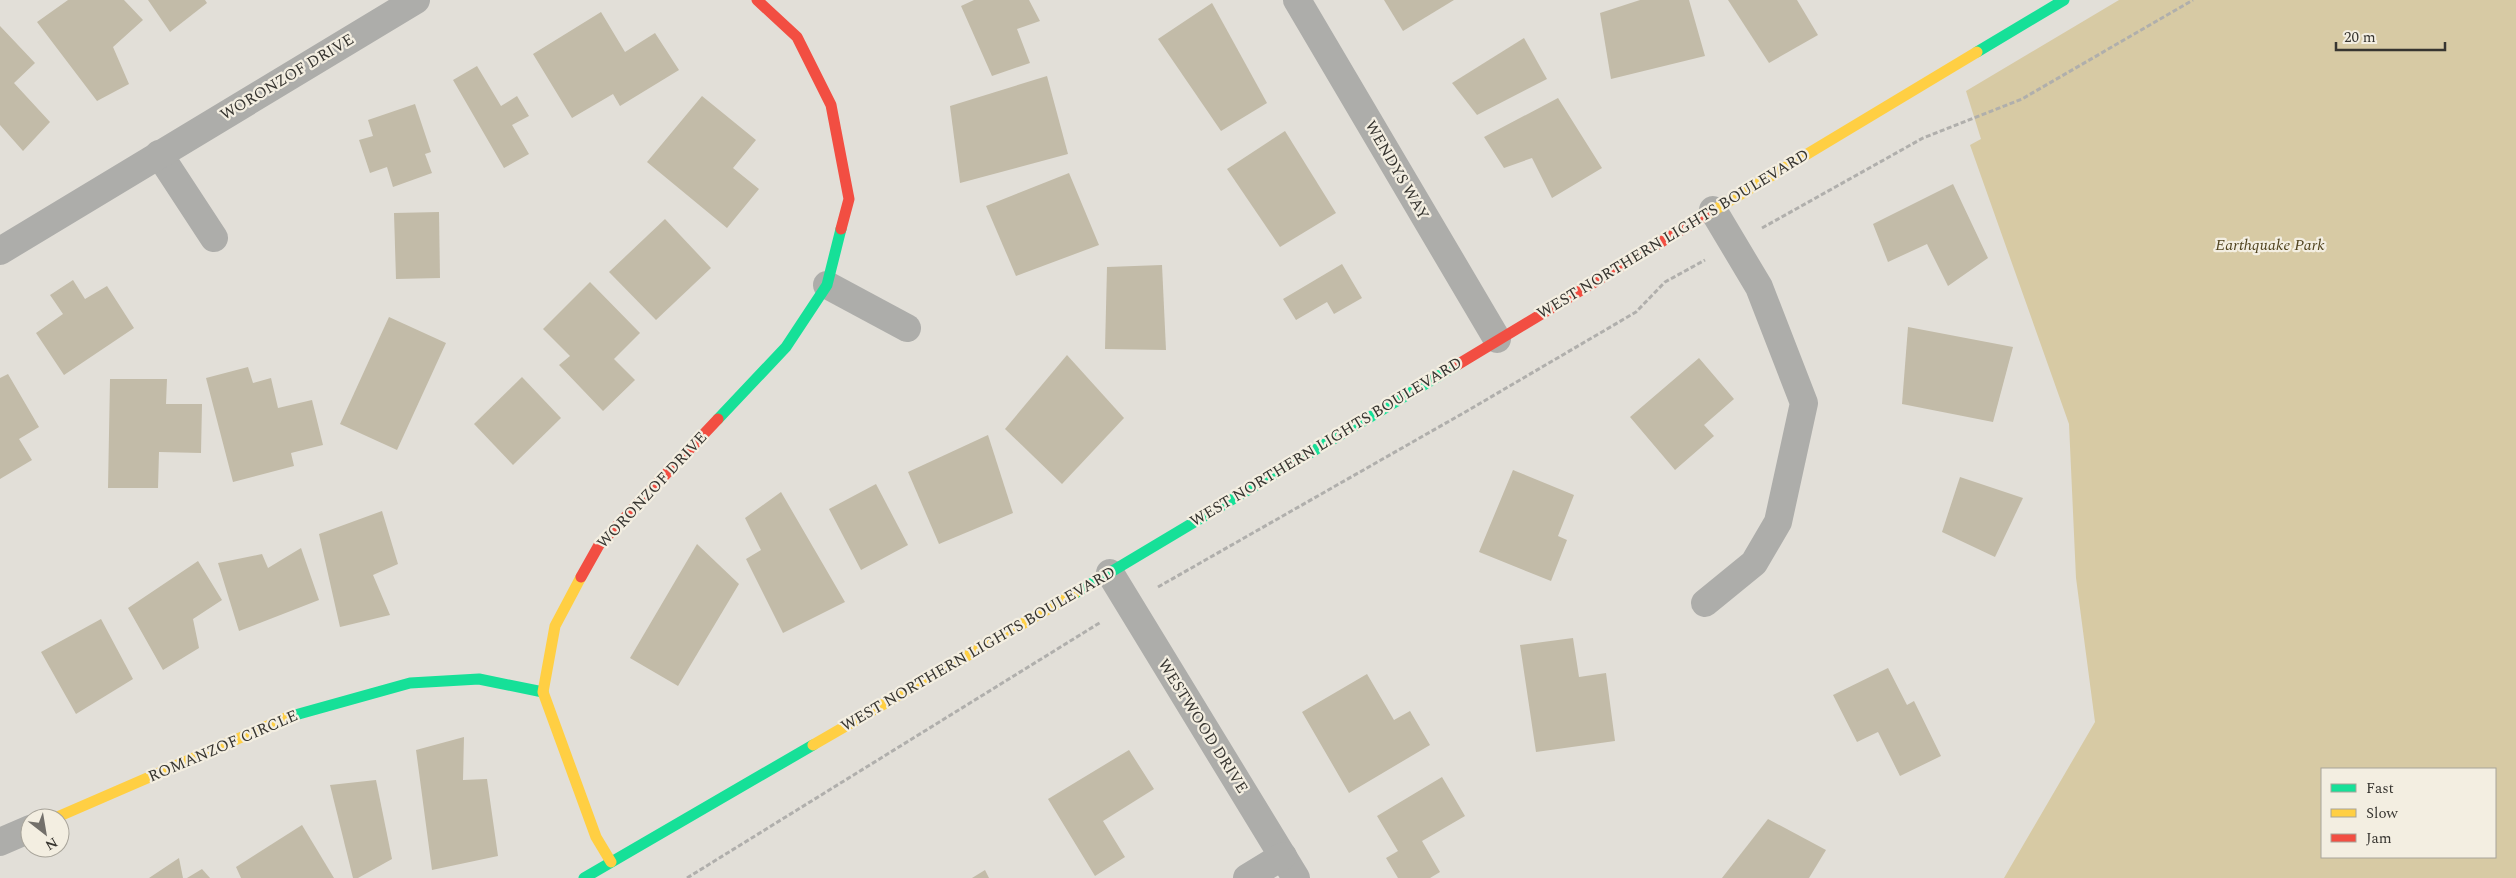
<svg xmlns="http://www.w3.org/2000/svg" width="2516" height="878" viewBox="0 0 2516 878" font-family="Spectral,serif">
<rect width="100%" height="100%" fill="#e2dfd8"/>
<path fill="#d7caa4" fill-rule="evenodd" d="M2119 0H2516V878H2004L2095 722 2076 578 2069 424 1970 145 1981 139 1966 91ZM2322 769H2495V857H2322Z"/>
<g fill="#c2bba8">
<polygon points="68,0 124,0 143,20 113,47 129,84 97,101 37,22"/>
<polygon points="148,0 205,0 207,3 170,32"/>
<polygon points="974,0 1029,0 1040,21 1017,29 1030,63 992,76 961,6"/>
<polygon points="1384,0 1454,0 1403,31"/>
<polygon points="1640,0 1689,0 1705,56 1611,79 1600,13"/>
<polygon points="1728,0 1797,0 1818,35 1769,63"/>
<polygon points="1212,3 1267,103 1221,131 1158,39"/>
<polygon points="601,12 625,52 655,33 679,70 620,106 613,94 572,118 533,54"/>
<polygon points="0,26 35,63 14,83 50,122 23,151 0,125"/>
<polygon points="1524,38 1547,79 1477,115 1452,83"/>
<polygon points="477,66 501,106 517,96 529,116 512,125 529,154 504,168 453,80"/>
<polygon points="1047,76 1068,154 960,183 950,106"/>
<polygon points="702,96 756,140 733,168 759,189 727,228 647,162"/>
<polygon points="1558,98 1602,168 1552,198 1532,158 1504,168 1484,137"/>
<polygon points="415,104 431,152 425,154 432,173 393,187 387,167 370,173 359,140 373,136 368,120"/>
<polygon points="1285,131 1336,213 1280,247 1227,169"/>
<polygon points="1069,173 1099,245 1016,276 986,206"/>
<polygon points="1953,184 1988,258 1948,286 1927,244 1888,262 1873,224"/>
<polygon points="439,212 440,278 396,279 394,213"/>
<polygon points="665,219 711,268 656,320 609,272"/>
<polygon points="1342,264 1362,298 1334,314 1327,302 1296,320 1283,299"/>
<polygon points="1162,265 1166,350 1105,349 1107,267"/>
<polygon points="73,280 85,299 107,286 134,328 64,375 36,333 63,314 50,295"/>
<polygon points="590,282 640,333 614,359 635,380 603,411 559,365 570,356 543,329"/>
<polygon points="389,317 446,343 397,450 340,424"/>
<polygon points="1908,327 2013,347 1993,422 1902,404"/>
<polygon points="1067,355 1124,418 1062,484 1005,429"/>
<polygon points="1699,358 1734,399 1704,425 1714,436 1675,470 1630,417"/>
<polygon points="248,367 253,383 271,378 278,408 312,400 323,445 291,453 294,466 233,482 206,378"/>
<polygon points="8,374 39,427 19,439 32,460 0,479 0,378"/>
<polygon points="522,377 561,418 513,465 474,424"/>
<polygon points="110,379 167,379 166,404 202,404 201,453 159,452 158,488 108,488"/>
<polygon points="988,435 1013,513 939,544 908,472"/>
<polygon points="1513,470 1574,495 1558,536 1567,540 1551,581 1479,552"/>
<polygon points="1960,477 2023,498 1995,557 1942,532"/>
<polygon points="876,484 908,545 861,570 829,509"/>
<polygon points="781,492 845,602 783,633 746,559 761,550 745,518"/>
<polygon points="382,511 398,564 373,575 390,615 340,627 319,534"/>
<polygon points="697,544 739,584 678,686 630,658"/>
<polygon points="301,548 319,600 239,631 218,563 262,554 268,568"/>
<polygon points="198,561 222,600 193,619 199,648 163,670 128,608"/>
<polygon points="101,619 133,679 76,714 41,652"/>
<polygon points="1573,638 1579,677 1606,673 1615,741 1536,752 1520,645"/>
<polygon points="1888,668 1907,705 1914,701 1941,756 1900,776 1878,732 1857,742 1833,695"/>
<polygon points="1367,674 1394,720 1410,711 1430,745 1349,793 1302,712"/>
<polygon points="464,737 463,780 487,779 498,856 432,870 416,750"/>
<polygon points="1129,750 1154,789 1103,821 1125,857 1095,876 1048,799"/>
<polygon points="1442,777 1465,816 1422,841 1440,872 1430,878 1398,878 1386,858 1398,851 1377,816"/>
<polygon points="376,780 392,859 358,878 353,878 330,785"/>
<polygon points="1768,819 1826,850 1809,878 1722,878"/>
<polygon points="302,825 334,878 241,878 236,867"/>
<polygon points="179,858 183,878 149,878"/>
<polygon points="202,869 210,878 187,878"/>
<polygon points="985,870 989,878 972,878"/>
</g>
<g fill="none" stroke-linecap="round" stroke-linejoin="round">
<g stroke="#b0afac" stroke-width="3" stroke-dasharray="5 2.5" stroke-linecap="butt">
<polyline points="1762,228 1923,138 2022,99 2193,0"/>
<polyline points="1158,587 1467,411 1636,312 1665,282 1705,260"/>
<polyline points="687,878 1101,622"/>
</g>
<g stroke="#adadaa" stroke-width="28">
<polyline points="1297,0 1497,339"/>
<polyline points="159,154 214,238"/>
<polyline points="0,251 416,0"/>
<polyline points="827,285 907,328"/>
<polyline points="1110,573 1296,878"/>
<polyline points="1705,603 1754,563 1778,522 1804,403 1759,287 1713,210"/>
<polyline points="0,842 30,829"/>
<polyline points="1247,878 1283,856"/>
</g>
<g stroke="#16e098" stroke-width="11">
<polyline points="1977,52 2064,0"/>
<polyline points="718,419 786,347 827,285 841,229"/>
<polyline points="1074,594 1457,365"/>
<polyline points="288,717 410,683 479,679 543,692"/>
<polyline points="584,878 813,745"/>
</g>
<g stroke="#ffcf43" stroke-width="11">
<polyline points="1706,215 1977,52"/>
<polyline points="581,577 555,626 543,692 596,837 611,862"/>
<polyline points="813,745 1074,594"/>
<polyline points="55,818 288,717"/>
</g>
<g stroke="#f24e42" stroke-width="11">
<polyline points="757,0 797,37 831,105 849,199 841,229"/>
<polyline points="1457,365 1706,215"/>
<polyline points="581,577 599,545 718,419"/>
</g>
</g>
<g text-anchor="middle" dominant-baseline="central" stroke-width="4.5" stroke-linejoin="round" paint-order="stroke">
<g font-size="16" fill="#373530" stroke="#f3eee1">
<text transform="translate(287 77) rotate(-31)">WORONZOF DRIVE</text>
<text transform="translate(1397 170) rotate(60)">WENDYS WAY</text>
<text transform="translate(1673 234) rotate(-31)">WEST NORTHERN LIGHTS BOULEVARD</text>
<text transform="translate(1326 442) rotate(-31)">WEST NORTHERN LIGHTS BOULEVARD</text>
<text transform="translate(652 490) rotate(-47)">WORONZOF DRIVE</text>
<text transform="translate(978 649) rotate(-30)">WEST NORTHERN LIGHTS BOULEVARD</text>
<text transform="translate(1203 726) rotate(58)">WESTWOOD DRIVE</text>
<text transform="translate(223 746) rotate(-23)">ROMANZOF CIRCLE</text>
</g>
<g font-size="16" font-style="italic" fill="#514420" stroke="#f3eee1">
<text x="2270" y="245">Earthquake Park</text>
</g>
</g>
<rect x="2321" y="768" width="175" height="90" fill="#f3eee1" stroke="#a8a49a"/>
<rect x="2331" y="784" width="25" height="8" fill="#16e098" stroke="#a8a49a"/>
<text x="2366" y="793" font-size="15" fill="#373530">Fast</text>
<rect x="2331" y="809" width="25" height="8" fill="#ffcf43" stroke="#a8a49a"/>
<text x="2366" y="818" font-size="15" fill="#373530">Slow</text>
<rect x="2331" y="834" width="25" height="8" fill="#f24e42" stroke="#a8a49a"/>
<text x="2366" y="843" font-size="15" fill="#373530">Jam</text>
<g transform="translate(45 833) rotate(149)"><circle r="24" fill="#f3eee1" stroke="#a8a49a"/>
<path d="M0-4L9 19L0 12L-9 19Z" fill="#73706b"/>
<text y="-8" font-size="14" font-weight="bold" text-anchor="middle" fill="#373530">N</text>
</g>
<path d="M2336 42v8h109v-8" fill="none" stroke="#373530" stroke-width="2.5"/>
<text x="2344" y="42" font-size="15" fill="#373530" stroke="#f3eee1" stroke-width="4" paint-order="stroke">20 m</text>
</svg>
